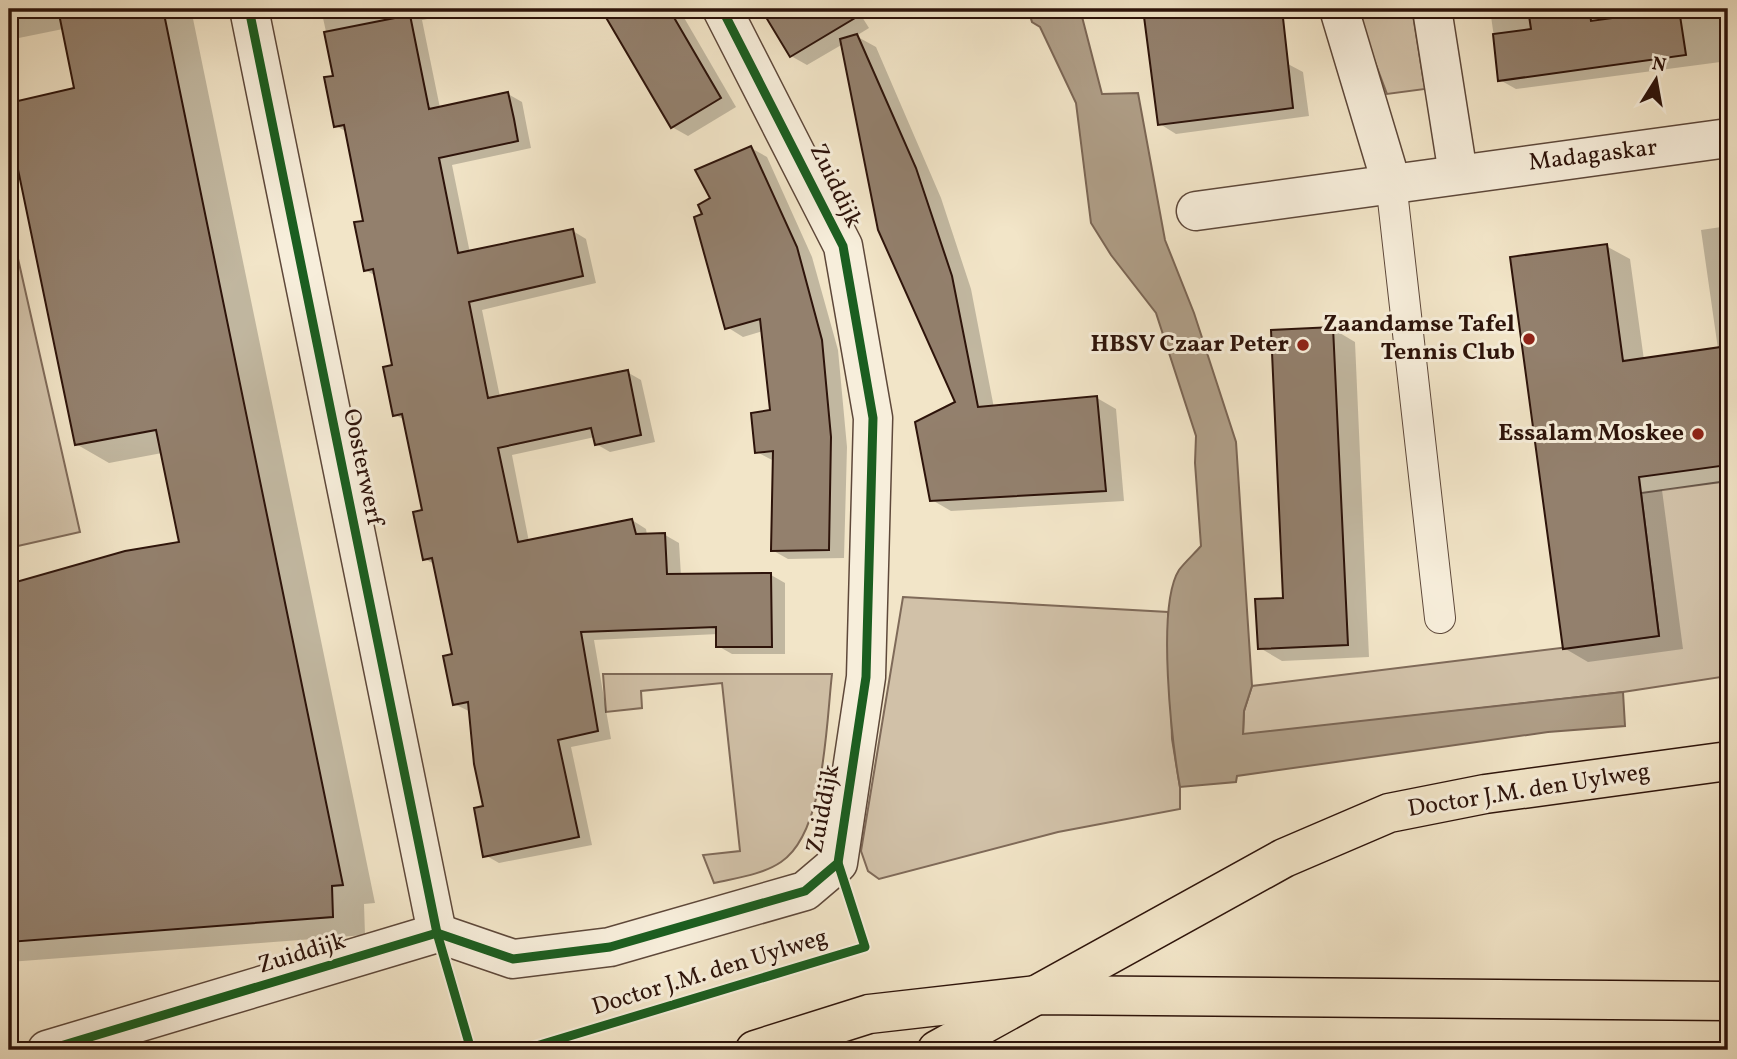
<svg xmlns="http://www.w3.org/2000/svg" width="1737" height="1059" viewBox="0 0 1737 1059" font-family="Vollkorn,serif">
<rect width="100%" height="100%" fill="#f2e5c8"/>
<filter id="stains"><feTurbulence type="fractalNoise" baseFrequency=".00286" numOctaves="4"/><feColorMatrix values="0 0 0 0 .2 0 0 0 0 .09 0 0 0 0 .02 0 0 0 .5 -.17"/></filter>
<radialGradient id="worn" r=".72"><stop offset=".6" stop-color="#630" stop-opacity="0"/><stop offset="1" stop-color="#630" stop-opacity=".3"/></radialGradient>
<g fill="#d1c1a8" stroke="#7f6a59" stroke-width="2">
<polygon points="1355,9 1412,9 1425,89 1387,94"/>
<polygon points="9,219 80,532 9,548"/>
<polygon points="1728,481 1728,676 1623,692 1243,735 1244,711 1252,686 1659,636 1641,493"/>
<polygon points="903,597 1168,612 1172,739 1180,787 1180,809 1058,832 879,879 868,871 861,851"/>
<path d="M603 674H832C826 725 825 833 781 862 762 875 735 878 714 883L703 855 740 851 722 683 641 691 642 708 606 712Z"/>
</g>
<path fill="#af9e87" stroke="#7b6655" stroke-width="2" d="M1028 9H1080L1102 94 1138 93 1165 240 1194 313 1236 442 1252 686 1244 711 1243 734 1623 692 1625 726 1548 732 1237 776 1236 782 1180 787C1172 743 1156 606 1179 570 1185 562 1194 554 1201 546L1195 463 1196 436 1156 313 1111 255 1091 223 1076 103 1040 27 1032 22Z"/>
<g fill="#0003">
<polygon points="9,9 191,9 375,903 364,904 365,935 9,962 9,586 125,553 181,543 162,453 109,463 76,444 9,116 9,104 76,90 63,29 9,40"/>
<polygon points="321,9 480,9 422,20 440,108 508,94 522,102 527,128 531,148 452,165 470,253 573,231 586,239 596,283 482,310 500,397 627,372 641,380 655,442 610,452 596,444 595,437 512,455 529,542 632,520 646,529 647,535 665,535 679,543 681,576 771,575 785,583 785,654 732,654 718,646 718,634 594,640 611,739 571,747 592,845 499,863 485,855 485,807 471,712 454,704 454,655 434,564 425,559 424,511 405,420 395,415 395,366 376,276 365,270 365,222 347,132 336,126 336,77"/>
<polygon points="606,9 679,9 736,107 688,136 672,127"/>
<polygon points="763,9 857,9 869,28 856,36 876,47 941,198 971,289 994,408 1097,398 1116,409 1124,501 951,511 932,500 957,403 843,44 807,65 791,56"/>
<polygon points="1145,9 1273,9 1281,64 1286,63 1303,72 1309,116 1176,134 1160,124"/>
<polygon points="1490,9 1603,9 1605,21 1689,9 1728,9 1728,61 1516,89 1500,80"/>
<polygon points="751,148 767,157 812,257 838,350 847,447 844,558 788,559 772,550 774,461 757,452 772,412 763,331 743,337 727,327 705,215 713,199"/>
<polygon points="1728,226 1728,482 1662,490 1683,649 1588,662 1564,648 1606,246 1630,259 1644,360 1718,349 1701,230"/>
<polygon points="1333,329 1355,342 1369,657 1282,661 1260,648 1285,599"/>
</g>
<g fill="#93806d" stroke="#2d130a" stroke-width="2">
<polygon points="58,9 163,9 343,885 332,886 333,917 9,942 9,584 125,551 179,542 156,430 75,445 9,126 9,103 74,88"/>
<polygon points="601,9 669,9 721,98 671,128"/>
<polygon points="761,9 870,9 790,57"/>
<polygon points="1143,9 1282,9 1293,108 1158,125"/>
<polygon points="1528,9 1589,9 1591,21 1679,9 1686,55 1498,81 1493,34 1531,29"/>
<polygon points="410,15 429,109 508,92 514,119 518,141 439,158 458,253 573,229 583,276 469,302 488,398 628,370 641,435 595,445 591,428 498,448 518,542 632,519 636,534 665,533 667,574 771,573 772,647 716,647 716,627 581,632 598,731 558,740 579,837 483,857 474,808 483,806 474,764 468,702 453,705 443,656 452,654 432,558 423,560 413,512 422,510 402,414 393,416 383,367 392,365 373,269 364,271 354,222 363,221 344,125 334,127 324,77 333,76 324,32"/>
<polygon points="857,34 916,168 952,276 978,407 1097,396 1106,491 930,501 915,422 955,402 878,230 840,39"/>
<polygon points="751,146 797,247 822,340 831,437 829,550 771,551 773,451 755,453 751,413 770,410 760,319 725,329 694,217 702,214 698,205 710,198 695,170"/>
<polygon points="1607,244 1623,361 1721,347 1728,403 1728,465 1639,477 1659,636 1563,649 1510,257"/>
<polygon points="1333,327 1348,645 1258,649 1255,599 1283,598 1271,330"/>
</g>
<g fill="none" stroke-linecap="round" stroke-linejoin="round">
<defs>
<polyline id="service" points="1391,182 1440,618"/>
<g id="minor">
<polyline points="249,9 437,933"/>
<polyline points="1339,9 1391,182"/>
<polyline points="1432,9 1458,174"/>
<polyline points="1196,211 1728,138"/>
<polyline points="47,1050 437,933 513,959 610,947 805,891 838,863 866,677 873,418 843,246 722,9"/>
</g>
<g id="primary">
<polyline points="755,1050 869,1014 1037,995 1728,1001"/>
<polyline points="937,1050 1284,858 1389,813 1485,794 1728,761"/>
</g>
</defs>
<use href="#service" stroke="#5e483a" stroke-width="32"/>
<use href="#minor" stroke="#5e483a" stroke-width="41"/>
<use href="#primary" stroke="#2d130a" stroke-width="41"/>
<use href="#service" stroke="#f7eedb" stroke-width="30"/>
<use href="#minor" stroke="#f7eedb" stroke-width="38"/>
<use href="#primary" stroke="#f2e5c8" stroke-width="38"/>
<defs>
<g id="cycleway">
<polyline points="249,9 437,933 471,1050"/>
<polyline points="47,1050 437,933 513,959 610,947 805,891 838,863 866,677 873,418 843,246 722,9"/>
<polyline points="523,1050 865,947 838,863"/>
</g>
</defs>
<use href="#cycleway" stroke="#f7eedb" stroke-width="13"/>
<use href="#cycleway" stroke="#1b5e20" stroke-width="9"/>
</g>
<g fill="#8f2418" stroke="#f7eedb" stroke-width="2.5">
<circle cx="1529" cy="339" r="7"/>
<circle cx="1303" cy="345" r="7"/>
<circle cx="1698" cy="434" r="7"/>
</g>
<g text-anchor="middle" dominant-baseline="central" stroke-width="6" stroke-linejoin="round" paint-order="stroke">
<g font-size="24" fill="#2d130a" stroke="#f7eedb">
<text transform="translate(1593 156) rotate(-7)">Madagaskar</text>
<text transform="translate(835 186) rotate(64)">Zuiddijk</text>
<text transform="translate(362 467) rotate(78)">Oosterwerf</text>
<text transform="translate(1529 791) rotate(-9)">Doctor J.M. den Uylweg</text>
<text transform="translate(824 809) rotate(-79)">Zuiddijk</text>
<text transform="translate(302 954) rotate(-17)">Zuiddijk</text>
<text transform="translate(710 973) rotate(-17)">Doctor J.M. den Uylweg</text>
</g>
<g font-size="24" font-weight="bold" fill="#2d130a" stroke="#f7eedb" text-anchor="end">
<text x="1515" y="325">Zaandamse Tafel<tspan x="1515" dy="28">Tennis Club</tspan></text>
<text x="1289" y="345">HBSV Czaar Peter</text>
<text x="1684" y="434">Essalam Moskee</text>
</g>
</g>
<rect width="1737" height="1059" fill="none" stroke="#f2e5c8" stroke-width="35"/>
<rect x="10" y="10" width="1716" height="1038" fill="none" stroke="#2d130a" stroke-width="3.5"/>
<rect x="18" y="18" width="1702" height="1024" fill="none" stroke="#2d130a" stroke-width="2"/>
<g transform="translate(1656 80) rotate(11)" stroke="#f7eedb" stroke-width="5" paint-order="stroke">
<path d="M0-5L12 26L0 18L-12 26Z" fill="#2d130a"/>
<text y="-10" font-size="19" font-weight="bold" text-anchor="middle" fill="#2d130a">N</text>
</g>
<rect width="100%" height="100%" filter="url(#stains)"/>
<rect width="100%" height="100%" fill="url(#worn)"/>
</svg>
